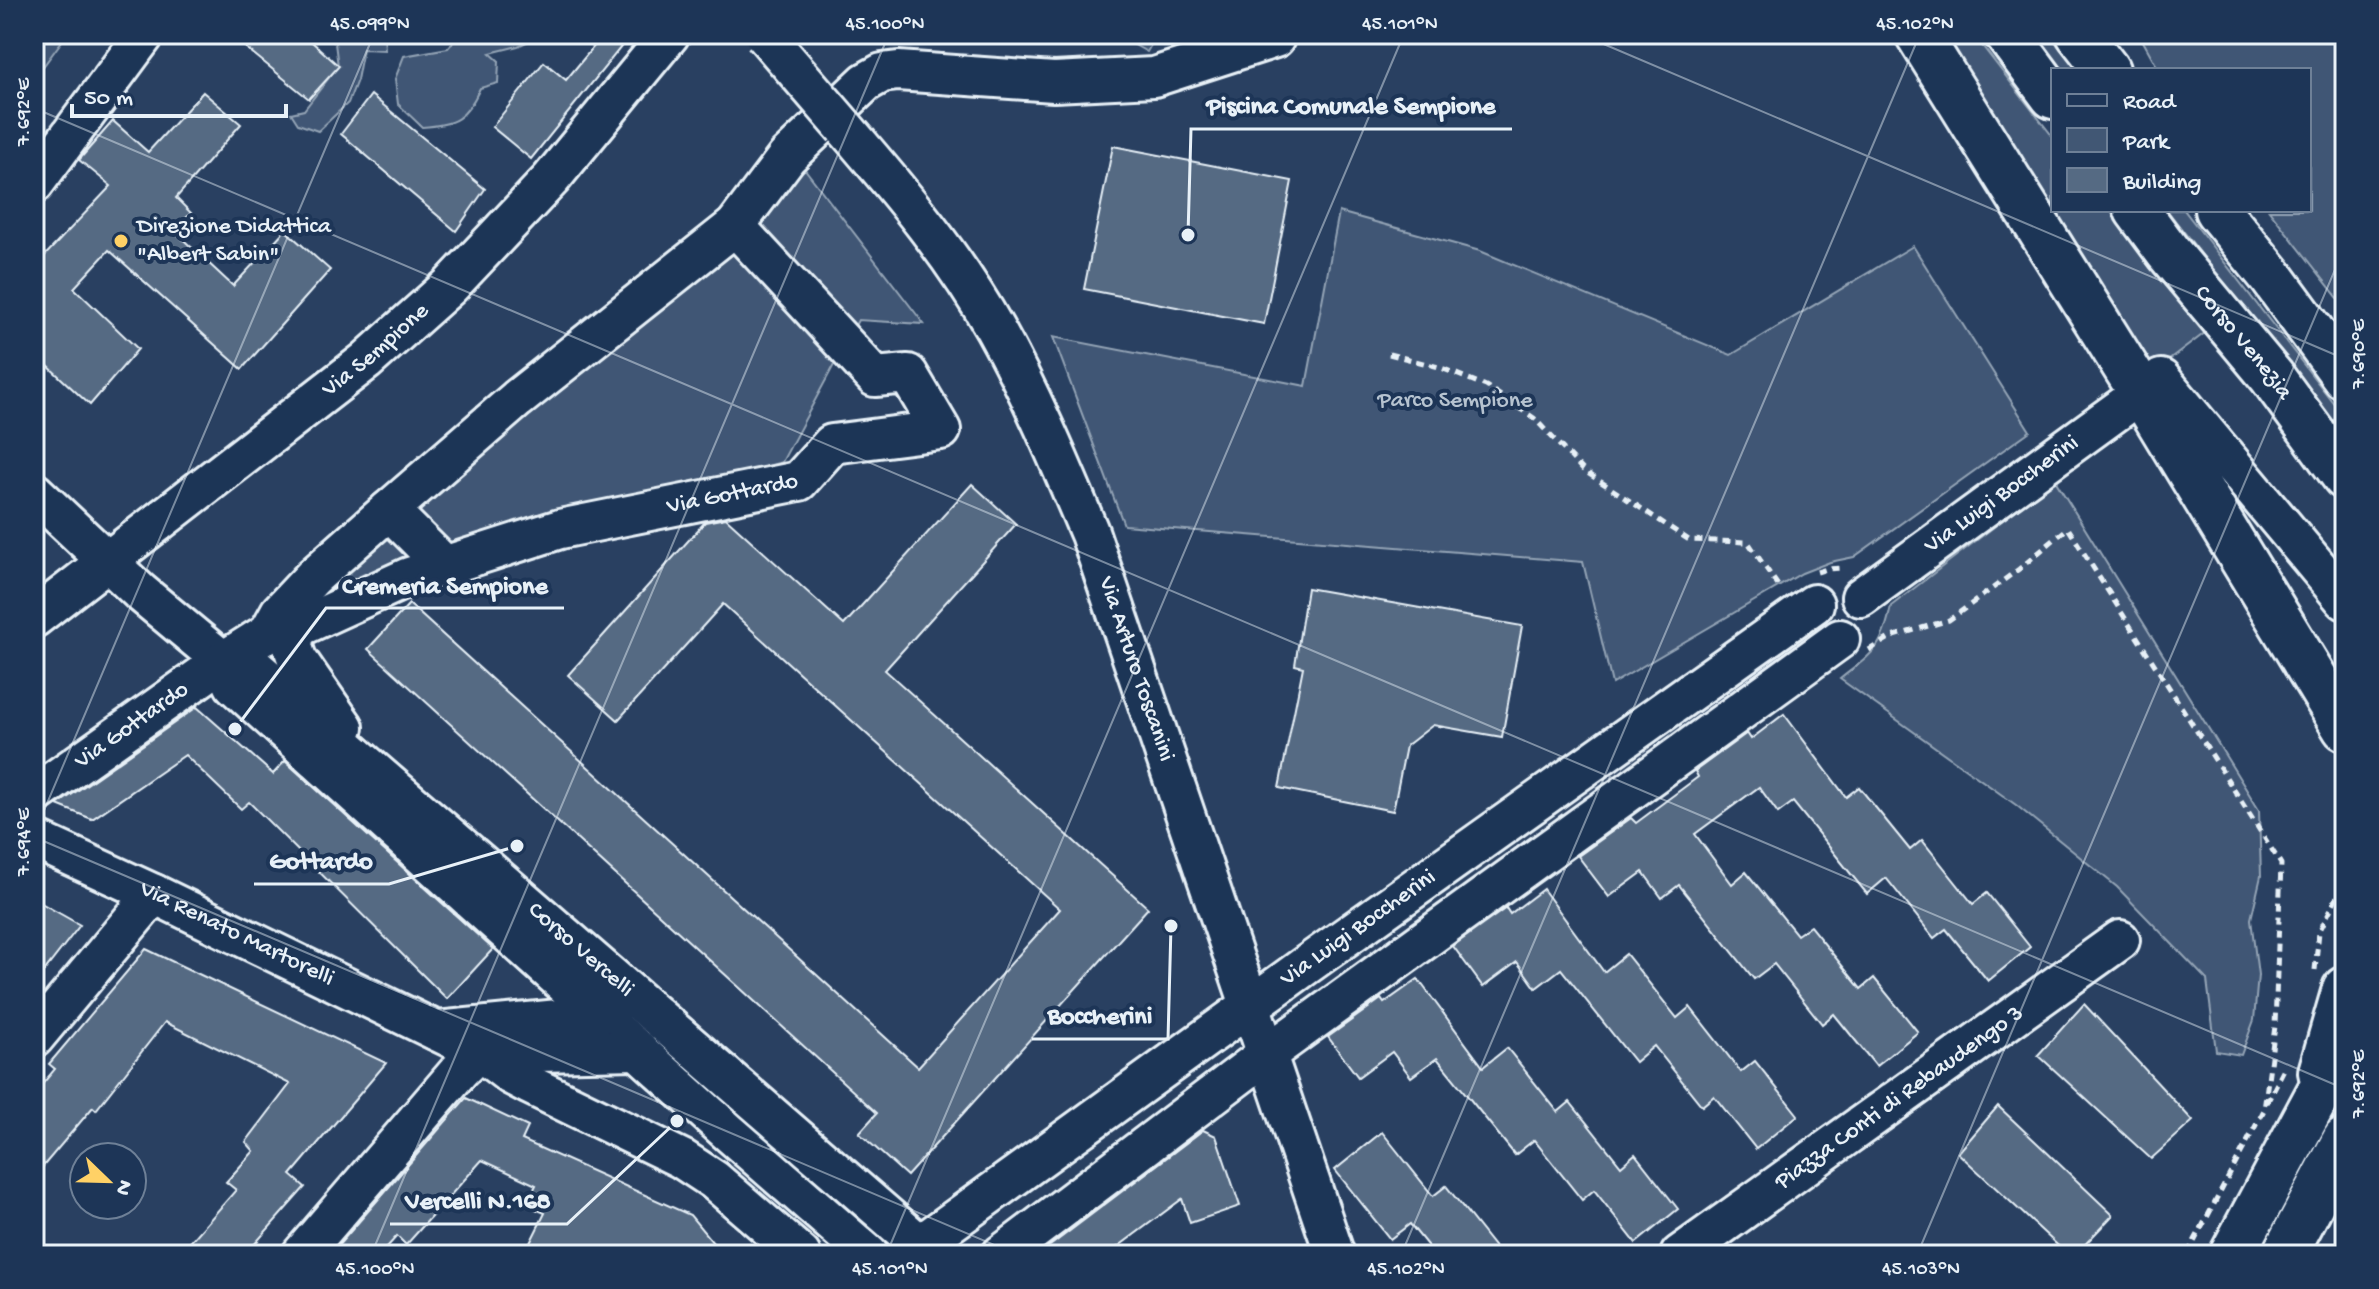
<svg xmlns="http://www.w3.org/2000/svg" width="2379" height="1289" viewBox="0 0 2379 1289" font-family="'Gochi Hand',sans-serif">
<rect width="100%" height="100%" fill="#294061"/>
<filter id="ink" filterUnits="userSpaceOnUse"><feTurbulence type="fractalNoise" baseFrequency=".0125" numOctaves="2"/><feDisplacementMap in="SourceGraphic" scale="16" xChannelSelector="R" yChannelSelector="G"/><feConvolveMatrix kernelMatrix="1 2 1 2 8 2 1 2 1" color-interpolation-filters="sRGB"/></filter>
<g filter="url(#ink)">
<g fill="#415774" stroke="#94a4b6" stroke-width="2">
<polygon points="34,34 67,34 34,79"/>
<polygon points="324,34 384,34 385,50 363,49 357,80 348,103 318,131 298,124 291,113 304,110 338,66 335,43"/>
<path d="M460 34H536L535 38 518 46 490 53 499 61 498 83 480 88C466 119 455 125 422 127L398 104 395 79 404 56 448 48Z"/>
<polygon points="1115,34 1157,34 1147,52"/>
<polygon points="1943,34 1973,34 2053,137 2053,210 2110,210 2206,332 2152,373"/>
<polygon points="2029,34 2049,34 2077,70 2057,70"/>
<polygon points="2139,34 2345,34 2345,307 2269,210 2309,210 2309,70 2159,70"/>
<polygon points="801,164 924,324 858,320 782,462 330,587"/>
<polygon points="2167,210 2184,210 2345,418 2345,439"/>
<polygon points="1339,212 1480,251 1731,355 1913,246 2030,431 1854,557 1830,562 1802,573 1612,684 1583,562 1124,525 1053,337 1306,386"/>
<path d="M2055 480 2259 810 2261 876 2251 919 2258 975 2254 1020 2241 1055 2216 1051 2207 980 2117 887 2016 805 1840 679C1874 652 1882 650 1891 606Z"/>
</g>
<g fill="#556a83" stroke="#e8f1f8" stroke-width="2">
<polygon points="229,34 303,34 339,66 309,99"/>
<polygon points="604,34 621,47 531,159 492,127 544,62 566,80"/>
<polygon points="203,92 241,124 176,198 191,213 174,231 233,286 285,230 330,270 242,369 109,250 74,288 138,349 90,405 34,353 34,267 111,186 79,160 113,121 148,152"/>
<polygon points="371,95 485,189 456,231 341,134"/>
<polygon points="1113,146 1292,181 1264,324 1084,289"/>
<polygon points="972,484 1016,524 885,670 1148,908 907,1176 859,1133 877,1113 368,649 409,604 918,1067 1060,909 723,604 618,720 568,675 705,522 726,518 844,625"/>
<polygon points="1307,588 1522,626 1502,737 1433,725 1406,746 1393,811 1279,788 1303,667 1295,665"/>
<polygon points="197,707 273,774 285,761 493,949 447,999 249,802 241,809 185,755 92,819 57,805"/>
<polygon points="1784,714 1846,797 1859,787 1910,850 1922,840 1973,904 1987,893 2030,947 1988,981 1946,929 1934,938 1886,878 1867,894 1793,802 1778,813 1759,787 1695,834 1732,884 1746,872 1797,935 1810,926 1861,989 1874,978 1918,1032 1876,1066 1834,1014 1822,1024 1774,964 1754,979 1679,885 1662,898 1643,872 1609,897 1578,856 1631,818 1636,823 1698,777 1695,771 1747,733 1751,739"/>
<polygon points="1543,889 1604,972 1626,954 1677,1018 1690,1007 1741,1072 1755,1061 1798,1115 1756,1149 1714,1096 1702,1106 1654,1046 1635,1062 1561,969 1536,988 1517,962 1483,987 1453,946 1506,908 1510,914"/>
<polygon points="34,899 80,925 34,984"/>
<polygon points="146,949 386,1063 291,1175 305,1187 245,1255 179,1255 236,1190 226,1182 254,1151 246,1142 290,1084 165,1022 96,1110 93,1107 34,1177 34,1094 55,1069 49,1064"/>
<polygon points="1418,979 1483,1067 1507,1048 1558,1112 1570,1102 1621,1166 1635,1154 1678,1209 1636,1243 1594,1190 1582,1200 1534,1140 1515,1155 1437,1058 1411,1077 1392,1052 1358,1077 1328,1037 1381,999 1384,1003"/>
<polygon points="2084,1004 2193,1121 2151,1159 2038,1055"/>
<polygon points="466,1098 528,1127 522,1140 690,1215 723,1255 524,1255 545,1213 526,1205 536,1185 482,1160 406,1245 397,1236 380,1255 330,1255"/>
<polygon points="1998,1106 2113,1215 2075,1255 2068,1255 1958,1153"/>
<polygon points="1203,1130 1216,1136 1240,1206 1190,1223 1182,1199 1107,1255 1038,1255"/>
<polygon points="1382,1132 1433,1196 1446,1186 1501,1255 1435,1255 1410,1224 1390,1239 1335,1170"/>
</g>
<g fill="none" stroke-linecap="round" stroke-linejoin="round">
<defs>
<g id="minor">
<path id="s1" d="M845 128C900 192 954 256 995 329 1032 395 1061 465 1090 534L1335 1255"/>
<polyline points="34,184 145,34"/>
<polyline points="34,492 140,592 223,661 234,685 727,1131 869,1255"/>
<polyline points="389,510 445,566"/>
<path id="s2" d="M1861 597 2161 379 2345 600"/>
<path id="s3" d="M34 618 366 361 450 286 551 179 670 34"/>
<polyline points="295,629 293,647 297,659 344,727"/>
<polyline points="269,632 280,612 313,577 389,510 517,399 735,226 787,157 866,82 882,73 898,71 1054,82 1154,77 1275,38"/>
<path id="s4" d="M223 661 253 666 932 1255"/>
<path id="s5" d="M34 795 223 661 269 632 295 629 409 577 560 529 799 481 832 444 941 430 908 374 875 377 735 226"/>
<path id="s6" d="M34 839 154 894 482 1053 511 1075 530 1085 682 1159 714 1180 801 1255"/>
<polyline points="437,1031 599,1015 612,1010"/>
<polyline points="34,1038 154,894"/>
<polyline points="301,1255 459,1071 469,1061 482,1053 638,1050"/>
<path id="s7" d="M906 1255 1305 966 1814 604"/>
<polyline points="1001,1255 1267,1054 1840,639"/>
<path id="s8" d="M1680 1255 2120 940"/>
</g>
<g id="major">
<polyline points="1918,34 2141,392 2345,728"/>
<polyline points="2007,34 2053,96"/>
<polyline points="2079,34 2107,70"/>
<path id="s9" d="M2137 210 2168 252 2272 377 2345 477"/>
<polyline points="2217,210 2271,276 2345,377"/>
<polyline points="2321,1072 2345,989"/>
<polyline points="2232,1255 2345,1044"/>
<polyline points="2284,1255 2345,1140"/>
</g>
</defs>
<use href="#minor" stroke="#e8f1f8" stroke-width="44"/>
<use href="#major" stroke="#e8f1f8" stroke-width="50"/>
<g stroke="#e8f1f8" stroke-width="5" stroke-dasharray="8 6" stroke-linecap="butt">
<polyline points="1389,354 1439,367 1486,386 1534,418 1583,470 1689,540 1748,542 1781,590"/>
<polyline points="1817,572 1827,569 1843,568"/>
<polyline points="1869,650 1891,637 1949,620 2019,569 2068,528 2281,864 2275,1026 2264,1110 2187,1255"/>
<polyline points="2338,762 2345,773"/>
<polyline points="2315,970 2319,932 2345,881"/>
<polyline points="2267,1103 2284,1069"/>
</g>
<use href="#minor" stroke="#1d3557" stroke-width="38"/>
<use href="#major" stroke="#1d3557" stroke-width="44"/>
<defs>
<polyline id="minor-bridge" points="764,34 845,128"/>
</defs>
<use href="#minor-bridge" stroke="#e8f1f8" stroke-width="44" stroke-linecap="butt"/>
<use href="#minor-bridge" stroke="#1d3557" stroke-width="38"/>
</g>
</g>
<path fill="none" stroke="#e8f1f8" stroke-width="2" stroke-opacity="0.45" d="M1580 34 2345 359M34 108 2345 1089M34 834 374 34M34 837 1018 1255M371 1255 889 34M886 1255 1404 34M1401 1255 1920 34M1917 1255 2345 246"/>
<circle fill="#ffd166" stroke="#1d3557" stroke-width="3" cx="121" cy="241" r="8"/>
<g text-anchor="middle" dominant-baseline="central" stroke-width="8" stroke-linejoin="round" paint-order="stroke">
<g font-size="24" fill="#e8f1f8" stroke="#1d3557" text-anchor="start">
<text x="137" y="227">Direzione Didattica<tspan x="137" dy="28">"Albert Sabin"</tspan></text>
</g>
<g font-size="24" fill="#e8f1f8" stroke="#1d3557">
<text stroke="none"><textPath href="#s9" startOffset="170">Corso Venezia</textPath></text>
<text stroke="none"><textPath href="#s3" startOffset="434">Via Sempione</textPath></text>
<text stroke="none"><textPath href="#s5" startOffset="772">Via Gottardo</textPath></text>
<text stroke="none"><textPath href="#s2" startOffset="174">Via Luigi Boccherini</textPath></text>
<text stroke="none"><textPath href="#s1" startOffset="620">Via Arturo Toscanini</textPath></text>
<text stroke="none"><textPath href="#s5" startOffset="120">Via Gottardo</textPath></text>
<text stroke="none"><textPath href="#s7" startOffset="558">Via Luigi Boccherini</textPath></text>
<text stroke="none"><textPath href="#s6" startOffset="224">Via Renato Martorelli</textPath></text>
<text stroke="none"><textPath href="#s4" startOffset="464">Corso Vercelli</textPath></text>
<text stroke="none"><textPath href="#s8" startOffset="270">Piazza Conti di Rebaudengo 3</textPath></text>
</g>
<g font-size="24" fill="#b6c3d0" stroke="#1d3557">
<text x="1455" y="401">Parco Sempione</text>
</g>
</g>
<path fill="none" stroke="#e8f1f8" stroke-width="3" d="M1188 235L1191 129H1512M235 729L326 608H564M517 846L389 884H254M1171 926L1168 1039H1032M677 1121L567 1224H390"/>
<g fill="#e8f1f8" stroke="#1d3557" stroke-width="3">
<circle cx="1188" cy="235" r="8"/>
<circle cx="235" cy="729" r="8"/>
<circle cx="517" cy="846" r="8"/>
<circle cx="1171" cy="926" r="8"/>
<circle cx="677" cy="1121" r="8"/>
</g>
<g font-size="26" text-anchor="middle" font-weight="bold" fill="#e8f1f8" stroke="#1d3557" stroke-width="8" stroke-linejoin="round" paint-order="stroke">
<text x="1351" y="113">Piscina Comunale Sempione</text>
<text x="445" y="593">Cremeria Sempione</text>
<text x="321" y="868">Gottardo</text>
<text x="1100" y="1023">Boccherini</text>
<text x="478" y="1208">Vercelli N.168</text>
</g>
<rect width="2379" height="1289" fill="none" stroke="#1d3557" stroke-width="88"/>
<rect x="2051" y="68" width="260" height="144" fill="#1d3557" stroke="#6e8097" stroke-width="2"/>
<rect x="2067" y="94" width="40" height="12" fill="#1d3557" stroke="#6e8097" stroke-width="2"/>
<text x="2123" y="108" font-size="24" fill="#e8f1f8">Road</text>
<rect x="2067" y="128" width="40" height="24" fill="#415774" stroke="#6e8097" stroke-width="2"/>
<text x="2123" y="148" font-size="24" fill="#e8f1f8">Park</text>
<rect x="2067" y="168" width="40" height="24" fill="#556a83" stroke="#6e8097" stroke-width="2"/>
<text x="2123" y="188" font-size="24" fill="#e8f1f8">Building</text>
<g transform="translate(108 1181) rotate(113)"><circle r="38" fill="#1d3557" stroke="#6e8097" stroke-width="2"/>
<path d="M0-6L14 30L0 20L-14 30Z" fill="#ffd166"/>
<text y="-12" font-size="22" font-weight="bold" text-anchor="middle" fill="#e8f1f8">N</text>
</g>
<path d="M72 104v12h214v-12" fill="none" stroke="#e8f1f8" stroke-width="4"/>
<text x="84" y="104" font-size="24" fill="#e8f1f8" stroke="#1d3557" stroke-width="6" paint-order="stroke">50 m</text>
<rect x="44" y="44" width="2291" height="1201" fill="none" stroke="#e8f1f8" stroke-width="3"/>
<g font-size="20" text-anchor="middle" fill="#e8f1f8">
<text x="370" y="29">45.099°N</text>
<text x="885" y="29">45.100°N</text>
<text x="1400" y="29">45.101°N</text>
<text x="1915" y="29">45.102°N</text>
<text transform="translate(22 112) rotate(-90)" y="7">7.692°E</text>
<text transform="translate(2357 354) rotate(-90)" y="7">7.690°E</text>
<text transform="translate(22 842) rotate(-90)" y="7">7.694°E</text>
<text transform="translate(2357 1084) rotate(-90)" y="7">7.692°E</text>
<text x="375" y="1274">45.100°N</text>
<text x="890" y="1274">45.101°N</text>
<text x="1406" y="1274">45.102°N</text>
<text x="1921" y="1274">45.103°N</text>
</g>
</svg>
